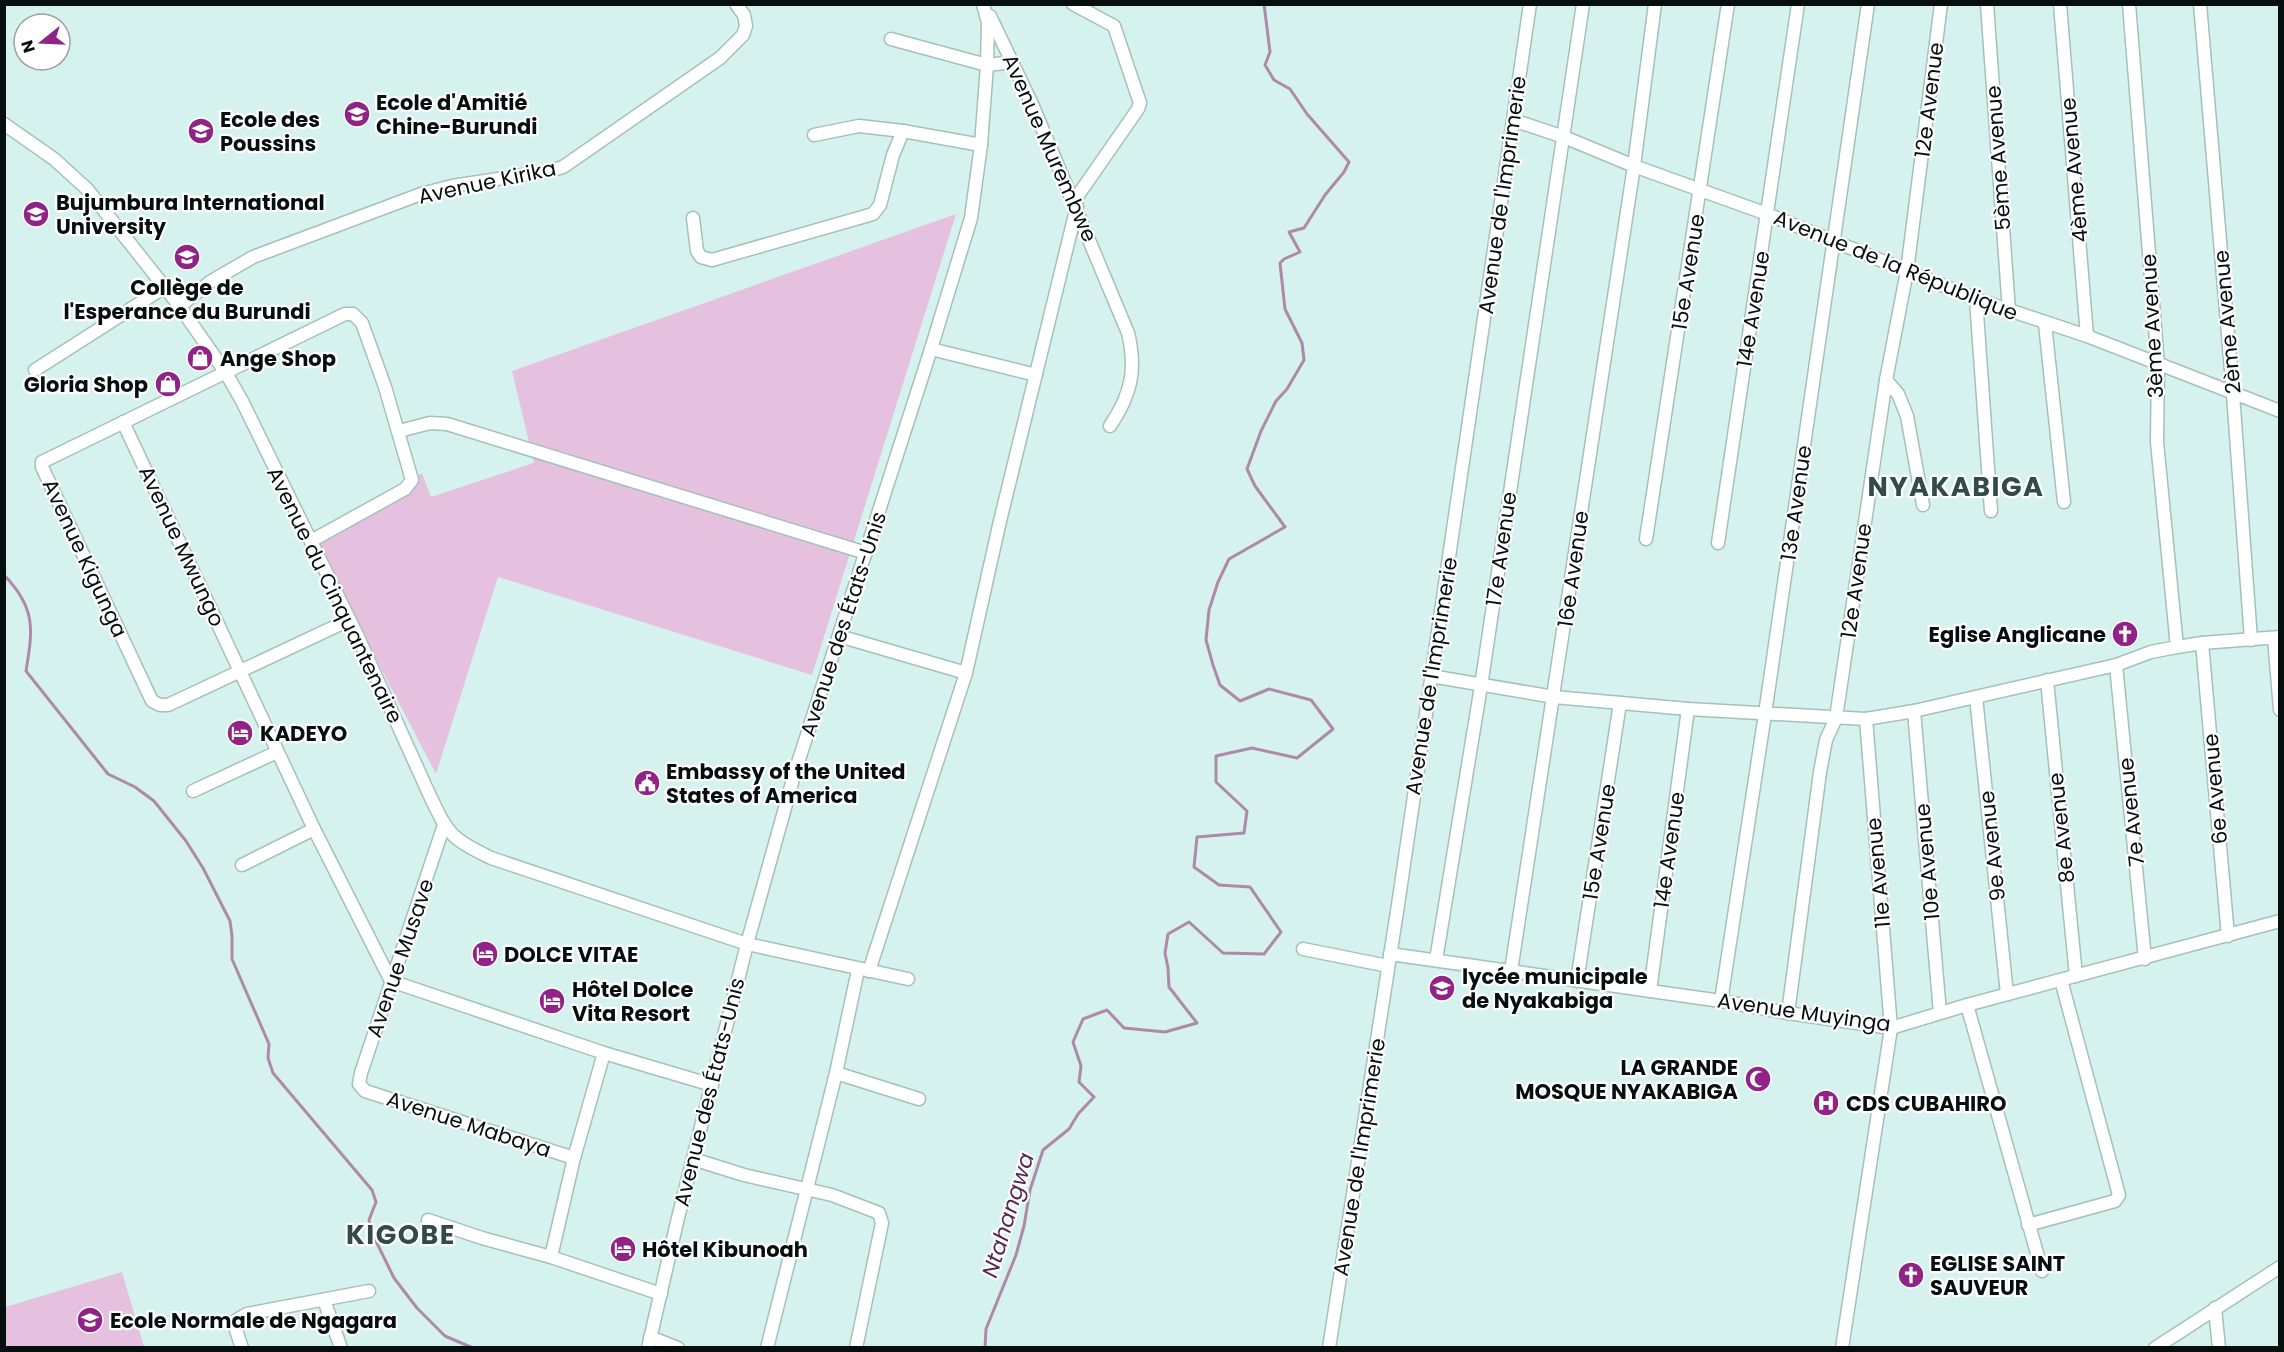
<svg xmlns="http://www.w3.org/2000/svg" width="2284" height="1352" viewBox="0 0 2284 1352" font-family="Poppins,sans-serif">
<rect width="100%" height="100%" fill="#d6f2ee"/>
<g fill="#e5c1df">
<polygon points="956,214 812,675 498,577 436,774 312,536 422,473 431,497 534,463 512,371"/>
<polygon points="122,1272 144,1347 5,1347 5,1307"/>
</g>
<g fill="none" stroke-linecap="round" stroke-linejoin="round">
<g stroke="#af89a9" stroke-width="3">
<path d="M4 575C36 608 33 629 26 671L108 774 135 787 154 801 186 841 203 868 230 921 232 936V959L269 1044 268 1058 273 1073 372 1190 376 1202 369 1220 372 1233 394 1278 417 1308 445 1336 473 1348"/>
<polyline points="985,1348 986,1329 1016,1255 1024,1226 1030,1190 1043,1150 1069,1129 1078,1114 1094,1097 1079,1082 1081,1066 1073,1042 1083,1019 1107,1010 1124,1028 1165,1032 1197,1023 1169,987 1168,968 1165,953 1168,934 1189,922 1223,953 1264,954 1281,932 1250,887 1219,885 1194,867 1197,837 1244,833 1247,811 1216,782 1216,756 1252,748 1297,758 1333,729 1311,700 1269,689 1240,701 1220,685 1213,665 1206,640 1209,610 1218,582 1229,559 1285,527 1255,486 1247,469 1261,431 1276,401 1287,389 1304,360 1302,343 1285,309 1280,263 1284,259 1300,252 1289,232 1304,228 1325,195 1344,172 1349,162 1307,114 1290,89 1274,80 1265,65 1270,52 1264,4"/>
</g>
<defs>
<g id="minor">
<polyline points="1073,4 1114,26 1140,103 1138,109 1074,201"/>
<polyline points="1987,4 2009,311"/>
<polyline points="2060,4 2087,336"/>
<polyline points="2129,4 2158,365 2157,442 2177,647"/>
<polyline points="2200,4 2233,394 2251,640"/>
<path d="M990 16 1032 104 1128 333C1137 370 1131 395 1110 426"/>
<polyline points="891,39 987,65 1013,62"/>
<polyline points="1513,120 1564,137 1634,166 1767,214 1976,299 2087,336 2280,411"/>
<path d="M4 124 54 159 87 189 178 304 226 373 242 401 358 637 430 796C449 836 451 838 491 858L747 944 908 979"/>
<polyline points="814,135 859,126 903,131"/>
<polyline points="693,218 697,251 701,257 712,260 873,214 880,205 893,155 903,131 981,145"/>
<polyline points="1976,299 1991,511"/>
<polyline points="180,306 210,282 253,257 421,194 452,186 549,171 563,167 720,58 743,35 746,26 744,15 736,4"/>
<polyline points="2045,324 2064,502"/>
<polyline points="931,349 1036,375"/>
<polyline points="35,370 165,287"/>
<polyline points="1886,380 1898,394 1907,416 1923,505"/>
<polyline points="123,422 314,829 391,981 604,1053 712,1085"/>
<polyline points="399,431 430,423 447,424 866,553"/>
<polyline points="1646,539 1728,4"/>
<polyline points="311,541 405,489 412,480 385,387 362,323 353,314 345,314 42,462 42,467 152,701 160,705 168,705 349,620"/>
<polyline points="1718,543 1798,4"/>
<polyline points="839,636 966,673"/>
<polyline points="2274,638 2280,710"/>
<polyline points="2202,643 2228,936"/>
<polyline points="2116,665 2145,959"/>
<polyline points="1431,676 1554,697 1688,709 1866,719 1914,711 2116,665 2151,652 2177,647 2202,643 2280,637"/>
<polyline points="2047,680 2076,976"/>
<polyline points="1976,697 2007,994"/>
<polyline points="1914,711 1940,1013"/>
<polyline points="193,791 277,752"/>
<polyline points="444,825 361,1073 359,1084 365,1091 574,1158"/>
<polyline points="242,865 314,829"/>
<polyline points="1303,949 1388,966"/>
<polyline points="1390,954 1721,1001 1788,1013 1891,1028 1967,1005 2280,921"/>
<polyline points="1436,960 1481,686 1583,4"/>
<polyline points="869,971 966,673 1000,521 1077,206"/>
<polyline points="1511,971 1634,166 1655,4"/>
<polyline points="1577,981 1620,703"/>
<polyline points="1650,991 1688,709"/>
<polyline points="1721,1001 1765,714 1868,4"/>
<polyline points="1967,1005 2042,1271"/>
<polyline points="1788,1013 1820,772 1826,740 1836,718 1886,380 1907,271 1941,4"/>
<polyline points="836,1073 919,1099"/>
<polyline points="693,1159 744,1175 832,1195 879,1213 882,1223 856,1348"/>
<polyline points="428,1220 482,1238 551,1257 661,1294"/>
<polyline points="2028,1225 2115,1201 2119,1195 2061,980"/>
<polyline points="551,1257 574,1158 604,1053"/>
<polyline points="324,1300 341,1348"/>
<polyline points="2215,1308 2219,1348"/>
<polyline points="650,1337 678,1348"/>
<polyline points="242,1348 235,1327 235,1321 247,1314 369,1291"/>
<polyline points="648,1348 677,1222 747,944 795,772 931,349 971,218 981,145 987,65 988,23 983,4"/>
<polyline points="767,1348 836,1073 858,970"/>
<polyline points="1329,1348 1398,905 1530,4"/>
<polyline points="1842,1348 1891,1028 1866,719"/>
<polyline points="2155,1348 2280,1267"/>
</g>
</defs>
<use href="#minor" stroke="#a5c0bc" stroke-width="15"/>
<use href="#minor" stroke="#fff" stroke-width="12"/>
</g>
<defs>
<symbol id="school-disc" viewBox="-11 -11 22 22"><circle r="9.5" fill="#902486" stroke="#fff"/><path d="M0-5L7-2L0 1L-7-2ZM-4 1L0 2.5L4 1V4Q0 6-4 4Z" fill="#fff"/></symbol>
<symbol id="university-disc" viewBox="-11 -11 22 22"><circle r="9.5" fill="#902486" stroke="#fff"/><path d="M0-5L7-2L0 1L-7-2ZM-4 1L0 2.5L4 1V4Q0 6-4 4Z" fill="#fff"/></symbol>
<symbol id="shop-disc" viewBox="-11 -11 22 22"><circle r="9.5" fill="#902486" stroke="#fff"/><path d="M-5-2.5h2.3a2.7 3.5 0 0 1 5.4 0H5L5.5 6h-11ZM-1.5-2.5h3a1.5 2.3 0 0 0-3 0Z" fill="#fff"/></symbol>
<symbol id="church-disc" viewBox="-11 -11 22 22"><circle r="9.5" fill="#902486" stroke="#fff"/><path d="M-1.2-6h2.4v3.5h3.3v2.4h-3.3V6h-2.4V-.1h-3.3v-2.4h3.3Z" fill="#fff"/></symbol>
<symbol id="hotel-disc" viewBox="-11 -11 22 22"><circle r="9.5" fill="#902486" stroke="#fff"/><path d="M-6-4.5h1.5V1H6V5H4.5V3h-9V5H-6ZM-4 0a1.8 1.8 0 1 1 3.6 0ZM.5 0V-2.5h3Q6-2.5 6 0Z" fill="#fff"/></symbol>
<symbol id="civic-disc" viewBox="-11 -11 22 22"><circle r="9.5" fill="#902486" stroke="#fff"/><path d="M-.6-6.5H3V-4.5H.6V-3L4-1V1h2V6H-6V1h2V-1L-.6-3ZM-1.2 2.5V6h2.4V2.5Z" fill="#fff"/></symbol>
<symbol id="mosque-disc" viewBox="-11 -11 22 22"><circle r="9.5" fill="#902486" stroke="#fff"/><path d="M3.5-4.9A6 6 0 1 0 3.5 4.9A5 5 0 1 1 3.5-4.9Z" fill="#fff"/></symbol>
<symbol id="hospital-disc" viewBox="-11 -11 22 22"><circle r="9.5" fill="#902486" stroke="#fff"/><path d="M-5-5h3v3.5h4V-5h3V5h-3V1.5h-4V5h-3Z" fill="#fff"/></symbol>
</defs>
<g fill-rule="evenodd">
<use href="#school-disc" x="342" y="99" width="30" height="30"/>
<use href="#school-disc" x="186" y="116" width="30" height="30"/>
<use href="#university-disc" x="21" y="199" width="30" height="30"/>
<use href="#school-disc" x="172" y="242" width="30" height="30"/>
<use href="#shop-disc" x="185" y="343" width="30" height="30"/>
<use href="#shop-disc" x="153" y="369" width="30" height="30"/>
<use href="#church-disc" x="2110" y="619" width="30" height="30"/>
<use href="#hotel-disc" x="225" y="718" width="30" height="30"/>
<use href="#civic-disc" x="632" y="768" width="30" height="30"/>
<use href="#hotel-disc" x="470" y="939" width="30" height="30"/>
<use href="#school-disc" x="1427" y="973" width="30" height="30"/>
<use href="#hotel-disc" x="537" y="986" width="30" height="30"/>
<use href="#mosque-disc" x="1743" y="1064" width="30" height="30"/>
<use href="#hospital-disc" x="1811" y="1088" width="30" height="30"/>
<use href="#hotel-disc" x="608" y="1234" width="30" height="30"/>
<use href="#church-disc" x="1896" y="1260" width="30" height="30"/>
<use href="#school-disc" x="75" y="1305" width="30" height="30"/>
</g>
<g text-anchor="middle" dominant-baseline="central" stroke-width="4.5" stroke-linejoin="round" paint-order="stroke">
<g font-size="21" fill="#060f0e" stroke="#fff">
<text transform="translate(1929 100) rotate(-83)">12e Avenue</text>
<text transform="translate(1050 148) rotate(66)">Avenue Murembwe</text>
<text transform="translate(1998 158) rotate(-94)">5ème Avenue</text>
<text transform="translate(2074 170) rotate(-95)">4ème Avenue</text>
<text transform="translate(487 182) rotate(-12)">Avenue Kirika</text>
<text transform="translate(1502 195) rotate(-82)">Avenue de l'Imprimerie</text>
<text transform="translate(1896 265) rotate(22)">Avenue de la République</text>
<text transform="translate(1688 272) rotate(-81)">15e Avenue</text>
<text transform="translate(1753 309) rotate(-81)">14e Avenue</text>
<text transform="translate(2227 322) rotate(-95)">2ème Avenue</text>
<text transform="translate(2152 326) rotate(-93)">3ème Avenue</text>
<text transform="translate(1796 503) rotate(-82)">13e Avenue</text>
<text transform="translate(182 546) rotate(65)">Avenue Mwungo</text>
<text transform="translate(1501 549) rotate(-82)">17e Avenue</text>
<text transform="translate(85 558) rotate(65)">Avenue Kigunga</text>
<text transform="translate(1573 569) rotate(-82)">16e Avenue</text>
<text transform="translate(1856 581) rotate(-82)">12e Avenue</text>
<text transform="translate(335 595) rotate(64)">Avenue du Cinquantenaire</text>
<text transform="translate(843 624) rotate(-72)">Avenue des États-Unis</text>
<text transform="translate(1431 676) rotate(-81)">Avenue de l'Imprimerie</text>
<text transform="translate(2215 789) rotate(-95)">6e Avenue</text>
<text transform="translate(2131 812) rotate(-96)">7e Avenue</text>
<text transform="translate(2061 828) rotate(-96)">8e Avenue</text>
<text transform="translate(1599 842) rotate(-81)">15e Avenue</text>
<text transform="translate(1992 846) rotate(-96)">9e Avenue</text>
<text transform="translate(1669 850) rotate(-82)">14e Avenue</text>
<text transform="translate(1927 862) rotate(-95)">10e Avenue</text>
<text transform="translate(1878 873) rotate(-95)">11e Avenue</text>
<text transform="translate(400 958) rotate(-71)">Avenue Musave</text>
<text transform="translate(1804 1012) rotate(8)">Avenue Muyinga</text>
<text transform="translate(709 1092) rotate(-76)">Avenue des États-Unis</text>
<text transform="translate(469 1124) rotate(18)">Avenue Mabaya</text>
<text transform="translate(1359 1157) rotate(-81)">Avenue de l'Imprimerie</text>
</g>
<g font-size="21" font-weight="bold" fill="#060f0e" stroke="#fff" text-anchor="start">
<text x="376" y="102">Ecole d'Amitié<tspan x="376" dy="24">Chine-Burundi</tspan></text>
<text x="220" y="119">Ecole des<tspan x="220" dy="24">Poussins</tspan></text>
<text x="56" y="202">Bujumbura International<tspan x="56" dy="24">University</tspan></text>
<text x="187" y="287" text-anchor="middle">Collège de<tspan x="187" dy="24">l'Esperance du Burundi</tspan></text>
<text x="220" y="358">Ange Shop</text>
<text x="148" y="384" text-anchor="end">Gloria Shop</text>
<text x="2106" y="634" text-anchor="end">Eglise Anglicane</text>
<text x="260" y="733">KADEYO</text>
<text x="666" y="771">Embassy of the United<tspan x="666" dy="24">States of America</tspan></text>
<text x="504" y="954">DOLCE VITAE</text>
<text x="1462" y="976">lycée municipale<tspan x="1462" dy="24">de Nyakabiga</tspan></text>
<text x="572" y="989">Hôtel Dolce<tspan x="572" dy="24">Vita Resort</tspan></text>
<text x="1738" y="1067" text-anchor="end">LA GRANDE<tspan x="1738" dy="24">MOSQUE NYAKABIGA</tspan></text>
<text x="1846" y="1103">CDS CUBAHIRO</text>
<text x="642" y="1249">Hôtel Kibunoah</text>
<text x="1930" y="1263">EGLISE SAINT<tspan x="1930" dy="24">SAUVEUR</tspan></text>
<text x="110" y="1320">Ecole Normale de Ngagara</text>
</g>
<g font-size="22" font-style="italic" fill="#572651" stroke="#fff">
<text transform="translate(1008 1215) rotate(-73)">Ntahangwa</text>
</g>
<g font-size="27" font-weight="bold" letter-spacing="1.5" fill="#334b48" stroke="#fff">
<text x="1956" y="486">NYAKABIGA</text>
<text x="401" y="1234">KIGOBE</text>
</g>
</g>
<rect width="2284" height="1352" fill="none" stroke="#060f0e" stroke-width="12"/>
<g transform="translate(42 42) rotate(252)"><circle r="28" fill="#ffffff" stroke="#9b9f9f" stroke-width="1.5"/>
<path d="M0-4.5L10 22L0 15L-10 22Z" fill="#902486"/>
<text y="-9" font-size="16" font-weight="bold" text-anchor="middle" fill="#060f0e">N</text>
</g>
</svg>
